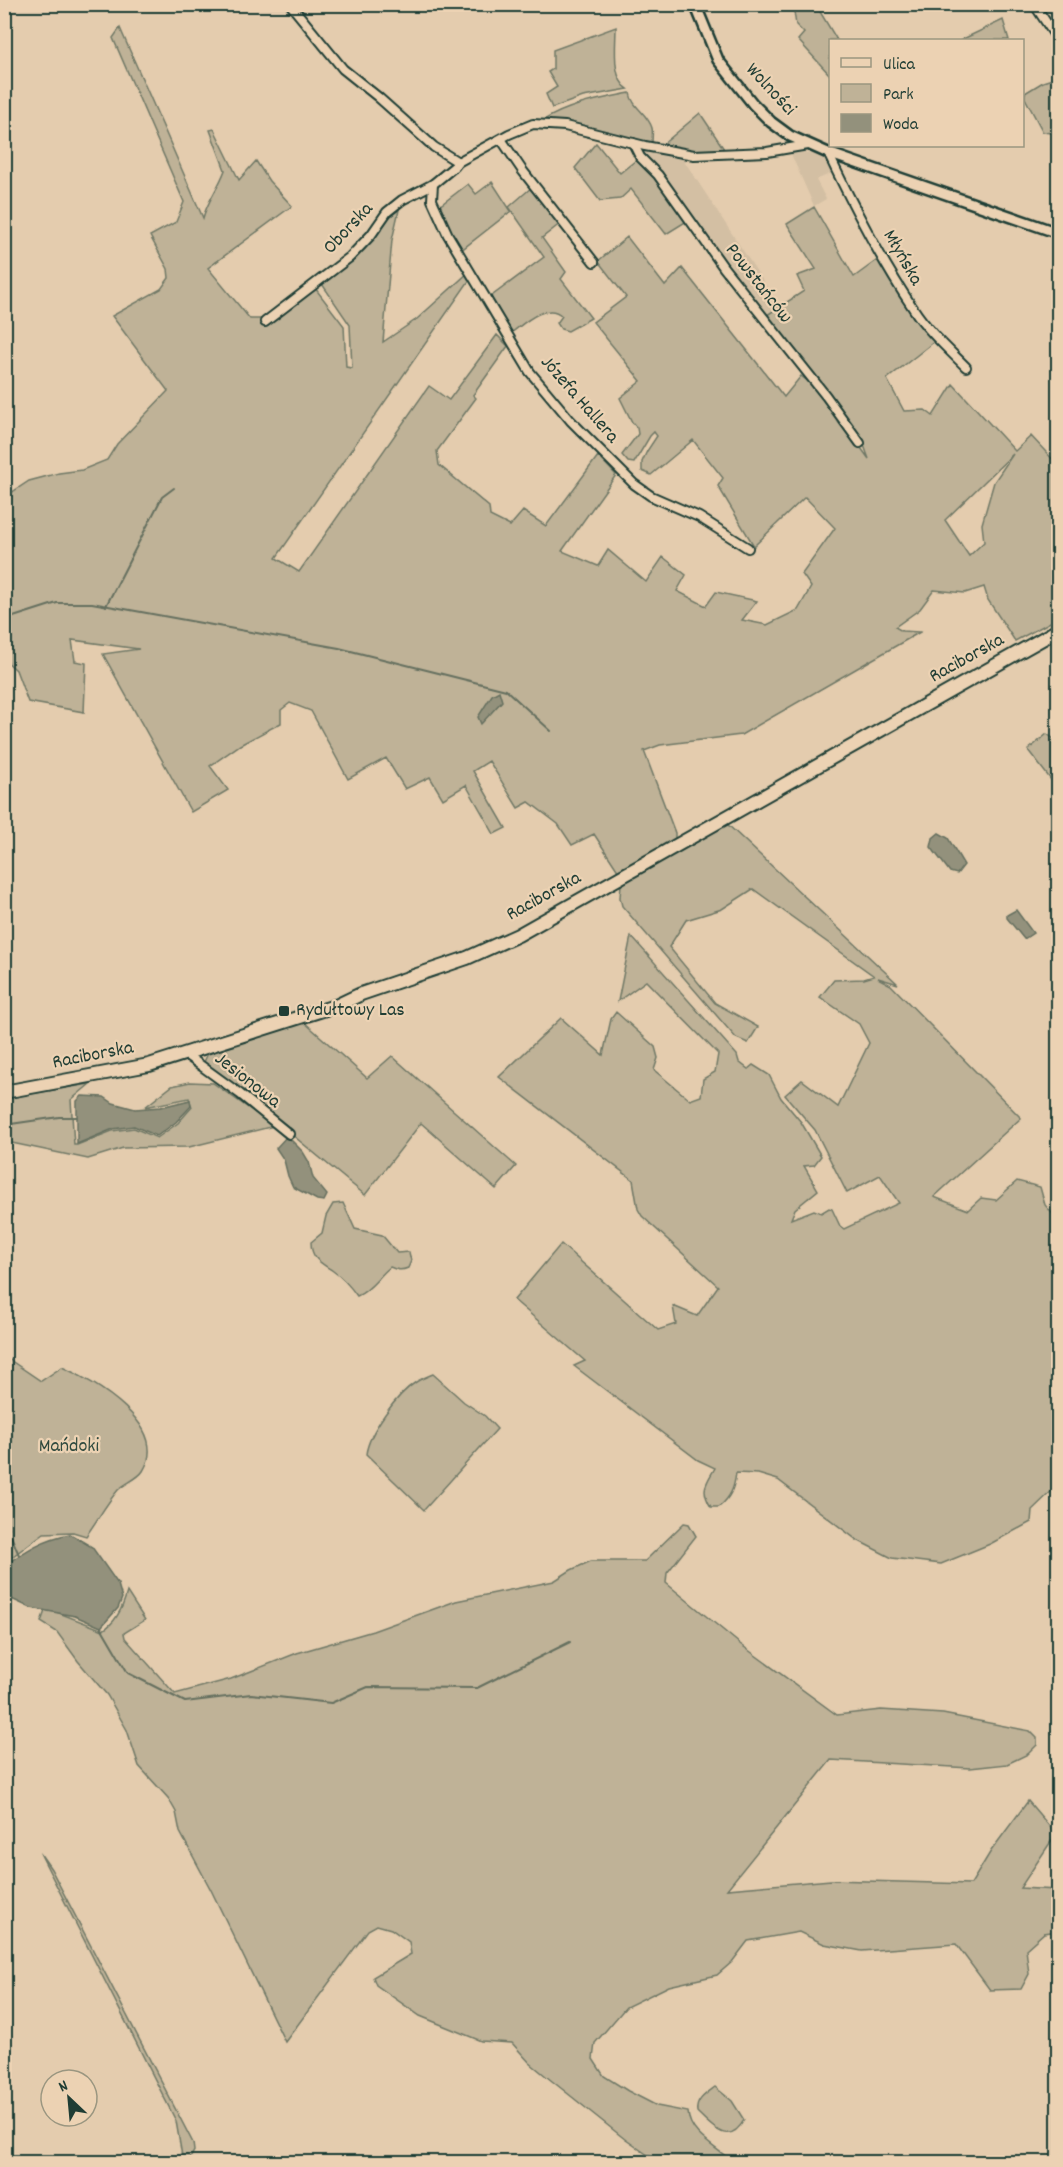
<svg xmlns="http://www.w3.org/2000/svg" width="1063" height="2167" viewBox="0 0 1063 2167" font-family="Dekko,sans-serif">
<rect width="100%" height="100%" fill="#e4ccae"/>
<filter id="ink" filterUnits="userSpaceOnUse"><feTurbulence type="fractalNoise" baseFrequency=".0167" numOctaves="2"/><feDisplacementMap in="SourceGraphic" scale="12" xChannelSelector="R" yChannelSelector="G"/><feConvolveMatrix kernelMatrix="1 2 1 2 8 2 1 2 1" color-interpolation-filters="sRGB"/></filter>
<g filter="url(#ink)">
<g fill="#d3bfa3">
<polygon points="634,148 668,156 687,157 685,162 780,307 764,317 655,164 641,157"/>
<polygon points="803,152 827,157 834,172 816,180 826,199 814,206 791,154"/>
</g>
<g fill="#bfb297" stroke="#6f7866" stroke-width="1.5" fill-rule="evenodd">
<polygon points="793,5 816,5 837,40 830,40 830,75 798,40 804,33 796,25"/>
<polygon points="1003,20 1009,40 961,40"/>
<path d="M616 27C616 46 611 78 628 89L583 97 552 108 546 94 557 87 548 72 553 69V50Z"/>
<path d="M120 28 203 218C207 202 219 187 225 170L210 130 214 129 239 180 256 161 269 181 292 206 208 268 250 319H261L266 324 315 288 344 326 346 367 352 368 350 325 322 284 365 249 388 218 399 210 392 240 383 342 417 319 468 273 471 278 276 558 299 572 429 386 449 400 497 335 508 346 473 395 476 398 437 451 439 465 489 507 490 516 510 526 523 511 546 526 598 456 616 475 562 551 598 566 608 550 646 582 663 557 686 575 677 591 706 606 716 592 757 601 742 620 767 625 798 610 811 587 802 574 835 528 805 497 754 546 718 486 723 478 693 440 651 475 642 471V462L647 451 657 436 654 432 650 436 634 463 628 462 622 455 638 434 637 428 632 422 620 398 641 381 593 322 626 297 598 261 627 237 665 286 682 268 784 397 801 376 819 390 869 459 861 437 764 317 804 291 797 276 816 269 787 224 814 207 854 277 880 258 906 305 935 341 887 379 904 411 925 410 933 416 953 384 1015 451 1031 436 1058 465V618L1015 641 988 600 984 587 965 593 934 590 920 609 895 627 902 631 920 632 741 735 660 745 644 751 675 833V847L622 877 594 834 572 845 558 824 529 802 518 808 489 761 473 771 506 828 494 834 466 785 443 799 430 777 405 789 386 758 348 779 311 711 290 703 281 710V723L240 745 210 766 228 790 191 812 103 654 139 649 72 640 75 661 86 663 84 712 28 702 16 670 5 660V497L29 481 59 473 82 470 107 460 117 444 168 391 112 316 161 289 169 278 168 269 150 236 176 222 184 202 113 38ZM1013 454 994 482 982 524 984 542 969 556 945 520Z"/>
<polygon points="1058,77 1058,134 1043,132 1025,98 1025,93 1043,82"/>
<path d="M630 93C632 107 648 114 652 128 653 132 652 138 652 143L575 125 544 120C569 104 601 99 630 93Z"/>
<polygon points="700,113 726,152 694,152 653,145 662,145"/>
<polygon points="596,143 620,173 635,161 639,161 656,176 687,221 666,234 631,189 620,199 600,201 575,168"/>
<polygon points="492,182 511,211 460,251 438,207 468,184 476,194"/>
<path d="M532 187 561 223 542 238 566 272 561 279 591 318 568 331 561 329 557 323 562 316C547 301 523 324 511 333L489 298 544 257 509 207Z"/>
<polygon points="1047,734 1058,742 1058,789 1028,750"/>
<path d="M727 824 898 984 878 978 891 985 1021 1118 934 1197 968 1210 981 1198 996 1200 1017 1181 1040 1187 1045 1205 1058 1220V1485L1032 1510 1031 1522 990 1544 941 1564 892 1558 857 1540 778 1480 758 1474 736 1473C734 1488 731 1497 719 1507H711C700 1489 706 1484 715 1468L698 1460 574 1366 585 1361 514 1300 561 1244 658 1330 676 1324 673 1306 697 1316 718 1286 642 1216 638 1209 633 1180 499 1077 561 1018 603 1055 611 1019 616 1012 655 1047 658 1058 654 1070 690 1100 701 1096 703 1079 715 1072 718 1054 646 981 618 1001 631 936 737 1055 739 1062 748 1069 753 1065 769 1075 781 1098 801 1122 821 1156 814 1165 804 1166 818 1190 795 1209 791 1219 814 1210 821 1213 829 1208 832 1209 840 1226 844 1229 899 1203 880 1175 847 1193 815 1130 785 1095 802 1080 838 1107 869 1043 859 1024 820 997 834 980 864 979 874 976 753 889 722 909 686 920 669 947 715 1003 758 1027 748 1043 736 1038 622 906 620 898 621 884Z"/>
<polygon points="303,1021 367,1078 392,1056 516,1166 496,1189 421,1123 365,1195 204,1062 209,1051"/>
<polygon points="190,1082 213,1083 274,1126 189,1147 123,1148 88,1159 12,1143 5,1144 5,1098 90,1084 71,1100 74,1145 77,1145 112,1131 134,1128 157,1138 178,1123 192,1107 189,1098 145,1107 172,1086"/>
<path d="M343 1203 355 1229 382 1235 397 1253 409 1252 411 1261 408 1268C401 1271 397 1270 390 1267 379 1276 370 1291 357 1296 350 1286 343 1278 333 1271 321 1263 311 1259 311 1242L322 1233 326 1216 333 1204Z"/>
<path d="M4 1356 41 1381 62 1367C94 1381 171 1426 143 1471 138 1479 125 1483 118 1490 106 1504 97 1521 86 1536L73 1532 44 1533 5 1562Z"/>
<path d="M433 1374 464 1402 485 1416 497 1429 424 1510 366 1454C369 1432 397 1394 416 1382 421 1379 428 1376 433 1374Z"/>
<path d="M684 1523 689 1524 696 1536 667 1573 666 1583 740 1644 837 1715 881 1710 943 1714 1030 1731 1037 1738V1745L1028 1754 1007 1764 970 1768 831 1760 727 1889 831 1880 971 1884 991 1851 1028 1801 1056 1834 1020 1888 1058 1890V1931L1044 1933 1026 1949 1029 1974 1021 1989 990 1990 956 1944 862 1951 824 1944 799 1932 748 1941 732 1962 717 1975 669 1986 626 2007 595 2043 593 2059 604 2076 628 2091 657 2106 688 2112C689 2133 712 2145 728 2158L729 2162H658L626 2140 552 2081 530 2063 512 2043 481 2041 420 2016 376 1985 373 1977 411 1954 409 1942 391 1929 377 1925 368 1930 285 2042 211 1890 180 1832 176 1812 168 1798 139 1766 127 1730 107 1695 78 1661 57 1632 41 1622 46 1608 103 1630C117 1622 123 1607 127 1592L145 1620 124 1633 125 1638 175 1694 231 1679 297 1653 373 1631 456 1601 554 1581 571 1570 591 1561H645Z"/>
<polygon points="40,1853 51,1869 193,2143 194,2151 188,2162 183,2162 176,2121"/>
<path d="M715 2087 732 2101 744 2120C729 2147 712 2127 697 2112 695 2100 707 2093 715 2087Z"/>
</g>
<g fill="#93917c" stroke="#656f5f" stroke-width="1.5">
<polygon points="499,691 502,701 481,724 478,717 492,695"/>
<polygon points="939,833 948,838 964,865 957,874 950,872 931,847 933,838"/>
<polygon points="1016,910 1033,933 1024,939 1007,918 1007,915"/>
<polygon points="82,1096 104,1097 113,1103 135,1109 161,1107 190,1100 191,1106 176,1122 157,1136 134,1126 113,1129 77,1144 77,1101"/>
<polygon points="287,1136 303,1152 309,1162 313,1178 327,1195 324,1201 317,1200 293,1187 288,1176 284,1160 276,1148"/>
<path d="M70 1534 92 1547 118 1584 122 1598 118 1608 101 1627 75 1616 31 1608 5 1596V1565C27 1550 43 1539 70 1534Z"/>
</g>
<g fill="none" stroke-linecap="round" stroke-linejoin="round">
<g stroke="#656f5f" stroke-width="2">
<polyline points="106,606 162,497 174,488"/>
<polyline points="4,620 57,603 92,603 339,648 506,690 551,731"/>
<polyline points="4,1125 59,1117 77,1117"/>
<polyline points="4,1513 9,1528"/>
<polyline points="11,1536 19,1555"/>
<polyline points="101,1627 128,1673 185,1702 251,1694 331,1703 368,1687 477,1688 570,1642"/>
</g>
<defs>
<g id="minor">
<polyline points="290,4 343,69 378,97 434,147 458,162"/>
<polyline points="1034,4 1058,40"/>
<polyline points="501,139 522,170 594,262"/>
<polyline points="633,143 640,157 658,175 724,268 826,396 860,443"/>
<path d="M828 153C853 206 880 259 913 308 927 330 947 348 966 367"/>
<polyline points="458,162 509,134 533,124 565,126 645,146 694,155 767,152 808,145"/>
<polyline points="433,184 432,200 448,235 530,372 571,421 634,484 651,496 699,517 748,548"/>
<polyline points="265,322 350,257 371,235 387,212 402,200 433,184 455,166 458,162"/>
<polyline points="185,1054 240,1094 289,1134"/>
</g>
<polyline id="tertiary" points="695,4 718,60 753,104 771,122 790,136 828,153 1058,233"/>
<polyline id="primary" points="4,1092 149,1065 338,1005 361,994 467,958 518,935 1058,630"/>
</defs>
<use href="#minor" stroke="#1f3d34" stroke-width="12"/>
<use href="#tertiary" stroke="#1f3d34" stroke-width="14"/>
<use href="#primary" stroke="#1f3d34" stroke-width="16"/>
<use href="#minor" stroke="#ecd2b3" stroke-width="8"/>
<use href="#tertiary" stroke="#ecd2b3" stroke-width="9"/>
<use href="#primary" stroke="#ecd2b3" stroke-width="12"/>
</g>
</g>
<rect fill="#1f3d34" stroke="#ecd2b3" stroke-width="2" x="278" y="1005" width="12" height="12" rx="3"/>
<g text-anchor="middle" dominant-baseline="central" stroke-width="4.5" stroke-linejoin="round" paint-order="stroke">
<g font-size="20" fill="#1f3d34" stroke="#ecd2b3">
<text transform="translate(770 90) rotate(47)">Wolności</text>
<text transform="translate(349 229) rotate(-47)">Oborska</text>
<text transform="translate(902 258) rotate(60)">Młyńska</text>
<text transform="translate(758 284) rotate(52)">Powstańców</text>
<text transform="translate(579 400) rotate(49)">Józefa Hallera</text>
<text transform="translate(967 659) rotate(-29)">Raciborska</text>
<text transform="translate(544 897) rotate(-29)">Raciborska</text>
<text transform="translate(93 1056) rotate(-11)">Raciborska</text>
<text transform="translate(247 1081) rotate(38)">Jesionowa</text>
</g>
<g font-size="20" fill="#1f3d34" stroke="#ecd2b3" text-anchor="start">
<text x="296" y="1011">Rydułtowy Las</text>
</g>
<g font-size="20" fill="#2f493e" stroke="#ecd2b3">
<text x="69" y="1447">Mańdoki</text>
</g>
</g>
<rect width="1063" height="2167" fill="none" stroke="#ecd2b3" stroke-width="24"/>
<rect x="12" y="12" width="1039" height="2143" fill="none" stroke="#1f3d34" stroke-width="2" filter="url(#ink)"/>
<rect x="829" y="39" width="195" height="108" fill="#ecd2b3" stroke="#9a9680" stroke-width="1.5"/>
<rect x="841" y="58" width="30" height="9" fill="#ecd2b3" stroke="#9a9680" stroke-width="1.5"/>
<text x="883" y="69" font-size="18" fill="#1f3d34">Ulica</text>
<rect x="841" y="84" width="30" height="18" fill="#bfb297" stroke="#9a9680" stroke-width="1.5"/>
<text x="883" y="99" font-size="18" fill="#1f3d34">Park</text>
<rect x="841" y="114" width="30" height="18" fill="#93917c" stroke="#9a9680" stroke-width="1.5"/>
<text x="883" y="129" font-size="18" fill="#1f3d34">Woda</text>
<g transform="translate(69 2098) rotate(334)"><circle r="28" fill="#ecd2b3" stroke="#9a9680" stroke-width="1.5"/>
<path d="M0-4.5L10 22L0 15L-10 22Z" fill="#1f3d34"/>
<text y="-9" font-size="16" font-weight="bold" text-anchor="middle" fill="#1f3d34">N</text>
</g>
</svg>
